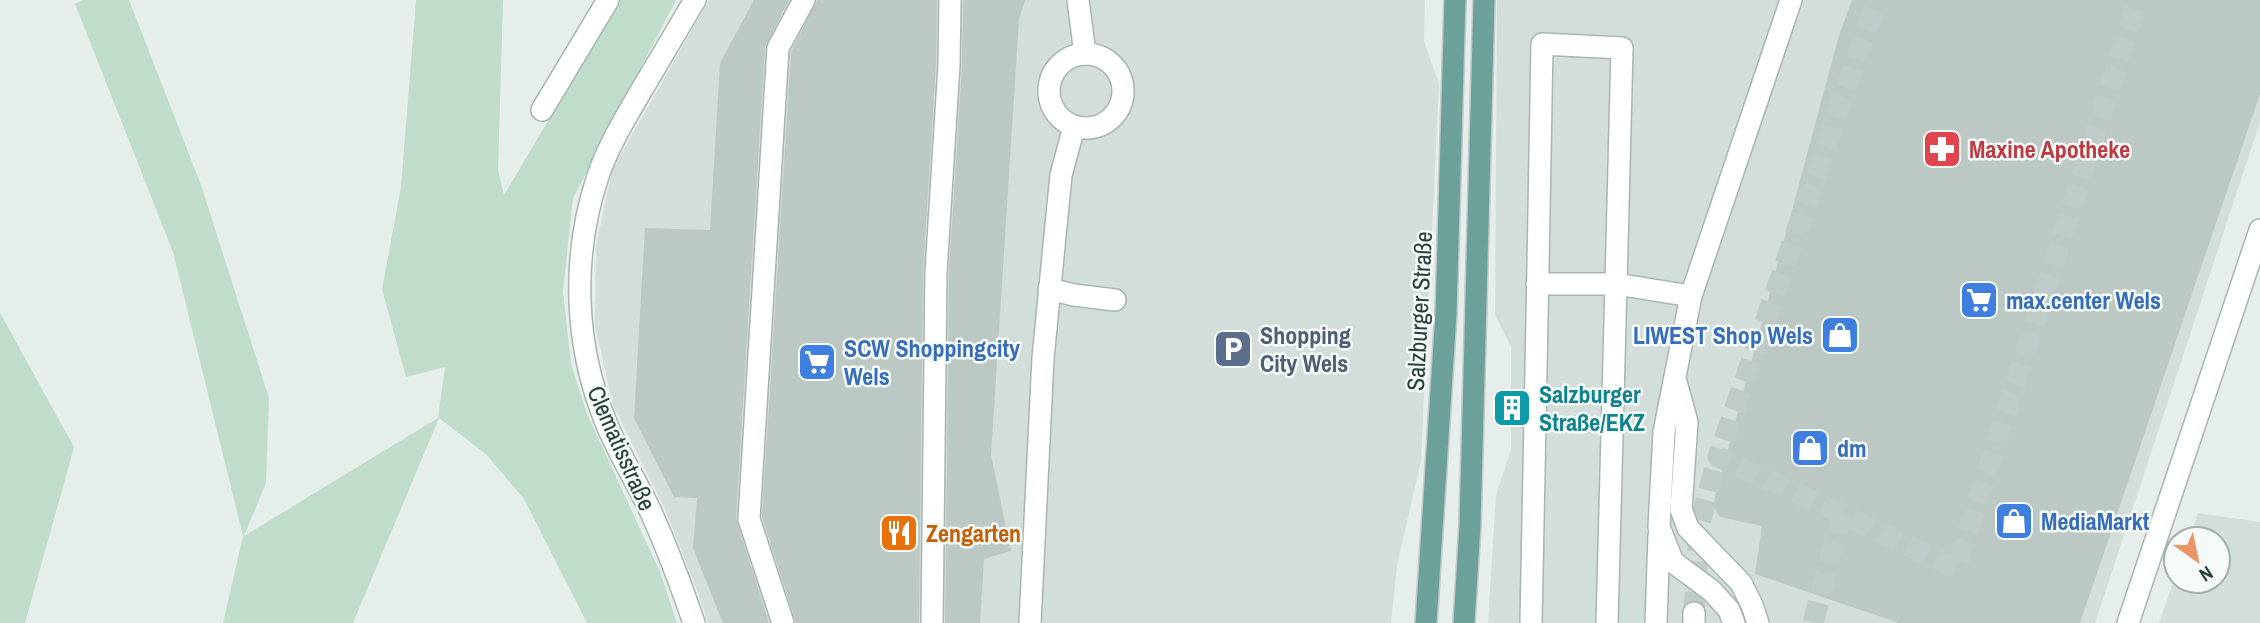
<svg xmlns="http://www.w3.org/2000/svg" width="2260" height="623" viewBox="0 0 2260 623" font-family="'Archivo Narrow',sans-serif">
<rect width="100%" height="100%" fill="#e5eeeb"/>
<g fill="#d3ddda">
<polygon points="709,0 1425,0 1424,41 1439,84 1421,461 1397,565 1391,623 708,623 699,595 665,509 613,405 595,326 596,246 612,170"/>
<polygon points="1497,0 2260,0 2260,122 2095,623 1488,623 1496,495 1511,450 1511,347 1495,315"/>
<polygon points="2198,513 2260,522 2260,623 2159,623 2176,574 2176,581 2218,581 2218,539 2189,539"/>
</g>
<g fill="#c0ddcb">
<polygon points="82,0 129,0 201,185 269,398 266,483 244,536 438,418 445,367 406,377 382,289 401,187 416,0 503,0 498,170 504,195 620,0 676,0 573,198 563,291 571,364 587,414 660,572 677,623 587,623 524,499 486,454 439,418 353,623 223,623 243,536 173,252 75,4"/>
<polygon points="0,313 74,447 25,623 0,623"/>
</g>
<g fill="#bbc8c4">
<polygon points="754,0 789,0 765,47 736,518 769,623 723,623 693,548 697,498 674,497 634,418 645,228 710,230 720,63"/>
<polygon points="817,0 937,0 936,64 923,272 919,623 796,623 762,517 791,52"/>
<polygon points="963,0 1025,0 1019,19 991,455 1011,551 984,559 980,623 945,623 949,272 962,66"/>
<polygon points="1852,0 2260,0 2260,94 2080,623 1899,623 1755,574 1762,526 1720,517 1713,505 1839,35"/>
</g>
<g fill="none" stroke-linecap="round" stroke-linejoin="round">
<g stroke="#bfcbc8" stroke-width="21" stroke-dasharray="21 10" stroke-linecap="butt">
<polyline points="1842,514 1718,457 1877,0"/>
<polyline points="1694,613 1699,526 1718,457"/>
<polyline points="1813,623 1842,514 1956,569 2138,0"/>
</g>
<defs>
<g id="minor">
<polyline points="1078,0 1085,54"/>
<circle cx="1086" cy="91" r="37"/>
<polyline points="542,110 608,0"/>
<polyline points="1049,289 1074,295 1115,300"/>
<polyline points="1676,382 1687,422 1681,509 1688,528 1741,583 1752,605 1758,623"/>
<path d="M694 623C681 585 667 547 650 510 636 481 619 454 607 425 574 346 571 257 598 176 608 146 625 119 641 91 659 61 677 30 695 0"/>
<polyline points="783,623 749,519 778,48 804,0"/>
<polyline points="932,623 936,272 949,65 950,0"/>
<polyline points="1030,623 1043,358 1061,175 1074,127"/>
<path d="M1531 623C1536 430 1538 237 1542 44L1622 48 1616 284H1537"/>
<polyline points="1607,623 1616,284 1691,296"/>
<polyline points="1656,623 1659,536"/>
<polyline points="1694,623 1694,613"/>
<polyline points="1734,623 1729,610 1712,591 1673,562 1659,527 1664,432 1691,296 1791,0"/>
<polyline points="2128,623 2260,230"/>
</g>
<g id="major">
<polyline points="1426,623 1446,313 1455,0"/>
<polyline points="1464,623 1470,525 1484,0"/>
</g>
</defs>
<use href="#minor" stroke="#a8b6b3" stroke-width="24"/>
<use href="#major" stroke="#c2c9c8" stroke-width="24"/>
<use href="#minor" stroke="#fff" stroke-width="21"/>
<use href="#major" stroke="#6ca199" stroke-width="21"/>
</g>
<defs>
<symbol id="pharmacy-square" viewBox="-11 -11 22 22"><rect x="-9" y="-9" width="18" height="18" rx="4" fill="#e0444e" stroke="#f6faf8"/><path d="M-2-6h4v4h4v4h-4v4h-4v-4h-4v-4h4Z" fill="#fff"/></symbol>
<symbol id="supermarket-square" viewBox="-11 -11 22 22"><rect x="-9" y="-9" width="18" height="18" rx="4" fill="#3f7fe0" stroke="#f6faf8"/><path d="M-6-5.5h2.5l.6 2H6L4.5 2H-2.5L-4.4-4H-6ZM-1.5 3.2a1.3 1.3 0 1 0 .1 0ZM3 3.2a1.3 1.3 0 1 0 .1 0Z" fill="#fff"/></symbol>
<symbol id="shop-square" viewBox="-11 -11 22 22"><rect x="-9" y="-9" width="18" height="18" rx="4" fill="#3f7fe0" stroke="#f6faf8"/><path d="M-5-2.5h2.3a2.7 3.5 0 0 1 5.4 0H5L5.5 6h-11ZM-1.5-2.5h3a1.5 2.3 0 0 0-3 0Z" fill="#fff"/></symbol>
<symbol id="parking-square" viewBox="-11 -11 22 22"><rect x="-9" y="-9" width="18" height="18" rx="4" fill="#5c6f8a" stroke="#f6faf8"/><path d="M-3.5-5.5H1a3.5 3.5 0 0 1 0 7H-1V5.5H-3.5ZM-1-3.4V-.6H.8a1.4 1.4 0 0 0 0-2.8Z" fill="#fff"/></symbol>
<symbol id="building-square" viewBox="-11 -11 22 22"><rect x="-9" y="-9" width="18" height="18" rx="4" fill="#0f9aa8" stroke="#f6faf8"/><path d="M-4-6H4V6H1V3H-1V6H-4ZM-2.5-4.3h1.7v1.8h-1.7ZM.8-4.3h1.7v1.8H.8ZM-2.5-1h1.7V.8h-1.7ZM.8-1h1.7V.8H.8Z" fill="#fff"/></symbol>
<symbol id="restaurant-square" viewBox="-11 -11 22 22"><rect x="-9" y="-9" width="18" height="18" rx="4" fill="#e8710a" stroke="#f6faf8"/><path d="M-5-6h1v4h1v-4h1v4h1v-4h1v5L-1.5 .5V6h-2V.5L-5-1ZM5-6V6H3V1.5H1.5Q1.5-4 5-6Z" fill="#fff"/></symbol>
</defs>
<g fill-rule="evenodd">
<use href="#pharmacy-square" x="1920" y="127" width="44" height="44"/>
<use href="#supermarket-square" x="1957" y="278" width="44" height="44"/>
<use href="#shop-square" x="1818" y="313" width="44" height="44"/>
<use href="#parking-square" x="1211" y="327" width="44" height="44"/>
<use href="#supermarket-square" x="795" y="340" width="44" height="44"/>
<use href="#building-square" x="1490" y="386" width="44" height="44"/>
<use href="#shop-square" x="1788" y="426" width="44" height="44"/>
<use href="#shop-square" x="1992" y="499" width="44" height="44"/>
<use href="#restaurant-square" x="877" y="511" width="44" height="44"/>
</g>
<g text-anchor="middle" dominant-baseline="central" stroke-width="5" stroke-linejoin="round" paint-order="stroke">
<g font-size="24" font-weight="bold" fill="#be3a42" stroke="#f6faf8" text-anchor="start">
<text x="1969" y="149">Maxine Apotheke</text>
</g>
<g font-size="24" font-weight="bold" fill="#366cbe" stroke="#f6faf8" text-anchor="start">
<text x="2006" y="300">max.center Wels</text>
<text x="1813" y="335" text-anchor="end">LIWEST Shop Wels</text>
<text x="844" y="348">SCW Shoppingcity<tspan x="844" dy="28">Wels</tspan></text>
<text x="1837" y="448">dm</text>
<text x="2041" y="521">MediaMarkt</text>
</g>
<g font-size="24" fill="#253f3b" stroke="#f6faf8">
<text transform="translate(1419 311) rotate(-87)">Salzburger Straße</text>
<text transform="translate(622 448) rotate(66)">Clematisstraße</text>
</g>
<g font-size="24" font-weight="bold" fill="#4e5e75" stroke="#f6faf8" text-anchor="start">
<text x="1260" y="335">Shopping<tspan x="1260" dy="28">City Wels</tspan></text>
</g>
<g font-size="24" font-weight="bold" fill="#0d838f" stroke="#f6faf8" text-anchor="start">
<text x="1539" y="394">Salzburger<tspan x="1539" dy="28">Straße/EKZ</tspan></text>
</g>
<g font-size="24" font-weight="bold" fill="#c56008" stroke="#f6faf8" text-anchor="start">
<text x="926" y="533">Zengarten</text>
</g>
</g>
<g transform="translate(2197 560) rotate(147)"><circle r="33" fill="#f6faf8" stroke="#a2afac" stroke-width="2"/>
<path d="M0-5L12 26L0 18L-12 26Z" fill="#eb9666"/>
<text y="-10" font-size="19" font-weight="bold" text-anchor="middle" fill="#253f3b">N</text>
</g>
</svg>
